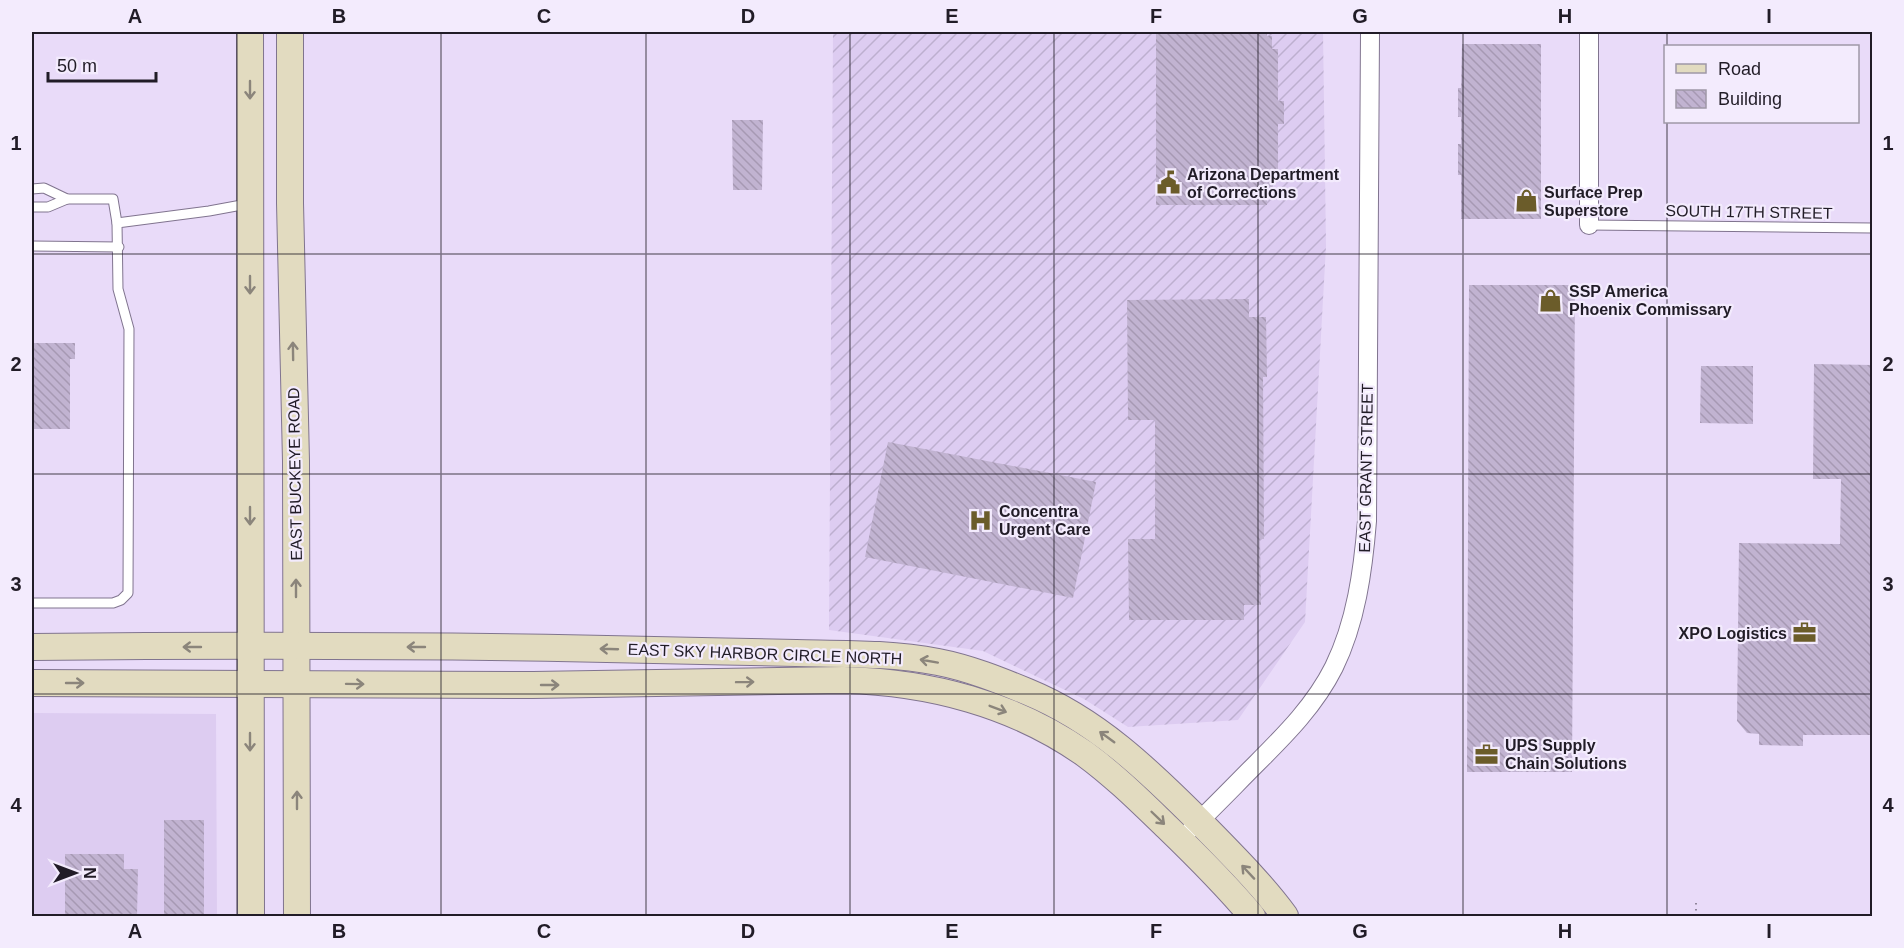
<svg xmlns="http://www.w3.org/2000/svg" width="1904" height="948" viewBox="0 0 1904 948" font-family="Arial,sans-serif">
<defs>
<pattern id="industrial-furrows" width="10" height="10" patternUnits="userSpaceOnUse" patternTransform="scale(1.5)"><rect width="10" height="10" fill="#ddccf1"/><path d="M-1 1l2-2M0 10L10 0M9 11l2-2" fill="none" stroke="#bdafcf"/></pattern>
<pattern id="building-back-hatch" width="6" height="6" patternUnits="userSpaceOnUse" patternTransform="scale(1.5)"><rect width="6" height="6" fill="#c1b3d1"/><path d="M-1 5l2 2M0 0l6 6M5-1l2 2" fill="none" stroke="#a699b3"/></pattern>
</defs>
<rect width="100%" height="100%" fill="#e9dbf9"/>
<polygon fill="#ddccf1" points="32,713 216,714 217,916 32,916"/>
<polygon fill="url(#industrial-furrows)" points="833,32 1323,32 1326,246 1305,622 1238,720 1128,727 1084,699 983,651 829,630"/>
<g fill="url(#building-back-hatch)">
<polygon points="1156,32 1267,32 1267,36 1272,36 1272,49 1278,49 1278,101 1284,101 1284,124 1278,124 1278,177 1273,177 1273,191 1267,191 1267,205 1156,205"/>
<polygon points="1462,44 1541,44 1541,219 1461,219 1461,175 1458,175 1458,144 1461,144 1461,117 1458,117 1458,88 1461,88"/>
<polygon points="732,120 763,120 762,190 733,190"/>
<polygon points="1469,285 1575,285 1572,772 1467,772"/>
<polygon points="1249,299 1249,317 1266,317 1267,377 1263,377 1264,539 1260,539 1261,605 1244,605 1244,620 1129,620 1128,539 1155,539 1155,420 1128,420 1127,300"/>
<polygon points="32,343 75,343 75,359 70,359 70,429 32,429"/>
<polygon points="1814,364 1872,365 1872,735 1803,735 1803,746 1759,745 1759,734 1747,733 1737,721 1739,543 1840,544 1841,479 1813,479"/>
<polygon points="1701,366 1753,366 1753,424 1700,423"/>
<polygon points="888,442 1096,482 1073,598 865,557"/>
<rect x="164" y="820" width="40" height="96"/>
<polygon points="65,854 124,854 124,869 138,869 137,916 65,916"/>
</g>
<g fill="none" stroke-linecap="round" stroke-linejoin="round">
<defs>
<g id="lane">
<polyline points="32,189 44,188 67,199 113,199 117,223"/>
<polyline points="32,207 48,207 67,199"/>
<polyline points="1589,225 1872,228"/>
<polyline points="32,246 119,247"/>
<polyline points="32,603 113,603 121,600 128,593 129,329 118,289 117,223 209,211 247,204"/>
</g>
<g id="street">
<polyline points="1589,225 1589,32"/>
<path d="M1192 828C1214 807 1235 785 1257 763 1286 734 1315 705 1334 667 1356 622 1363 571 1367 521L1370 32"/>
</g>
<g id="secondary">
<polyline points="250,32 251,916"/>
<polyline points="290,32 290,203 296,461 297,916"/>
<path d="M32 647C239 645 447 645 654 650 701 651 749 652 796 653 844 654 891 653 938 662 969 668 999 680 1028 692 1096 720 1148 770 1199 821 1229 852 1260 882 1285 916"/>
<path d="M32 683 533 685 844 680C929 682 1014 704 1085 754 1115 776 1141 802 1167 827 1197 856 1226 885 1252 916"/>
</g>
</defs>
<use href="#lane" stroke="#80748f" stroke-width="11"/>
<use href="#street" stroke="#80748f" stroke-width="20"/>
<use href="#secondary" stroke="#80748f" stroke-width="28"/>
<polyline stroke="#8f859a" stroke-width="2" stroke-dasharray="1.5 4.5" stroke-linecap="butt" points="1696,903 1696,916"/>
<use href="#lane" stroke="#fff" stroke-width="9"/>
<use href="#street" stroke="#fff" stroke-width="18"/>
<use href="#secondary" stroke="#e2dbc0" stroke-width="26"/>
</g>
<defs><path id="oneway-shaft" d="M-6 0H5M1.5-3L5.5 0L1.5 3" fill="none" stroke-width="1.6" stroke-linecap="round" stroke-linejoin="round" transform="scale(1.5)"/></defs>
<g stroke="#8b857b">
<use href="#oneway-shaft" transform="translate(250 90) rotate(90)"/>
<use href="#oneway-shaft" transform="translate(250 285) rotate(90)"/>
<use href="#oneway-shaft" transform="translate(293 351) rotate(-91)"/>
<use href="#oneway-shaft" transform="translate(250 516) rotate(90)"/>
<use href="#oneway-shaft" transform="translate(296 588) rotate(-90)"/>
<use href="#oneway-shaft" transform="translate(192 647) rotate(-180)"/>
<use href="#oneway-shaft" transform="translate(416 647) rotate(180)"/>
<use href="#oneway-shaft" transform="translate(609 649) rotate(-178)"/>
<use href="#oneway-shaft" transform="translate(929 661) rotate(-170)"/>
<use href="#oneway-shaft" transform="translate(745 682) rotate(-1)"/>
<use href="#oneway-shaft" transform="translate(75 683)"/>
<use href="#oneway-shaft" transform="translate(355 684) rotate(1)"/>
<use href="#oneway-shaft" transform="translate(550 685)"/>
<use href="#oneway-shaft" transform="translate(998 709) rotate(21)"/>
<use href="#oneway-shaft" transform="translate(1107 737) rotate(-144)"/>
<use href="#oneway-shaft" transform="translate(250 742) rotate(90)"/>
<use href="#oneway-shaft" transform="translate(297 800) rotate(-90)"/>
<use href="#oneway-shaft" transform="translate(1158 818) rotate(44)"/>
<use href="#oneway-shaft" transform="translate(1248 872) rotate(-133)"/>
</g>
<path fill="none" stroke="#211c27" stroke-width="1.5" stroke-opacity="0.55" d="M237 32V916M441 32V916M646 32V916M850 32V916M1054 32V916M1258 32V916M1463 32V916M1667 32V46M1667 122V916M32 254H1872M32 474H1872M32 694H1872"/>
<defs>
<symbol id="civic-bare" viewBox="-9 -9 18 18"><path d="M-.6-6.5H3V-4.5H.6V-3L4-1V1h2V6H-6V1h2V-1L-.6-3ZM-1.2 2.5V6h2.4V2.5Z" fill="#6b5c2a" stroke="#f3ebfd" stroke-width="2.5" paint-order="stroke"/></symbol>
<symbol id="shop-bare" viewBox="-9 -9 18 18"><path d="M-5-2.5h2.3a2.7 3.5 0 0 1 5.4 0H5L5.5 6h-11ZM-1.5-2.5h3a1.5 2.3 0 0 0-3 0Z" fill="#6b5c2a" stroke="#f3ebfd" stroke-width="2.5" paint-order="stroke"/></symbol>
<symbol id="hospital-bare" viewBox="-9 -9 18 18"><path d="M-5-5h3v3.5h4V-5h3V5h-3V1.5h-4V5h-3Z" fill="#6b5c2a" stroke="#f3ebfd" stroke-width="2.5" paint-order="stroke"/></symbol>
<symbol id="office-bare" viewBox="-9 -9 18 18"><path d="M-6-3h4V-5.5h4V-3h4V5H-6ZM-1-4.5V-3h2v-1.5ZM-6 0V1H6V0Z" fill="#6b5c2a" stroke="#f3ebfd" stroke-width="2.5" paint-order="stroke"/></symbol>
</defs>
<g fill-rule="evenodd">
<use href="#civic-bare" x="1152" y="166" width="33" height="33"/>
<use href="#shop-bare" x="1510" y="184" width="33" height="33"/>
<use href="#shop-bare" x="1534" y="284" width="33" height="33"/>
<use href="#hospital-bare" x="964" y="504" width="33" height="33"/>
<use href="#office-bare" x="1788" y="616" width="33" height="33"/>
<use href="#office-bare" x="1470" y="738" width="33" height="33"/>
</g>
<g text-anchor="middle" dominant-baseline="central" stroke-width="4.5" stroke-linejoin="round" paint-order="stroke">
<g font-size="16" font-weight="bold" fill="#211c27" stroke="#f3ebfd" text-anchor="start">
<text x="1187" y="174">Arizona Department<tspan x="1187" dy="18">of Corrections</tspan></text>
<text x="1544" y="192">Surface Prep<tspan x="1544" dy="18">Superstore</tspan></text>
<text x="1569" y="291">SSP America<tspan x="1569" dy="18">Phoenix Commissary</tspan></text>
<text x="999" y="511">Concentra<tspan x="999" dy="18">Urgent Care</tspan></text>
<text x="1787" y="633" text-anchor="end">XPO Logistics</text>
<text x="1505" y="745">UPS Supply<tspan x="1505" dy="18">Chain Solutions</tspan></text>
</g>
<g font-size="16" fill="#211c27" stroke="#f3ebfd">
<text transform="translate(1749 212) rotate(1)">SOUTH 17TH STREET</text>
<text transform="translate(1366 468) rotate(-89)">EAST GRANT STREET</text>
<text transform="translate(295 474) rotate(-91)">EAST BUCKEYE ROAD</text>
<text transform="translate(765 654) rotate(2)">EAST SKY HARBOR CIRCLE NORTH</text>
</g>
</g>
<rect width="1904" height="948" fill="none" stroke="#f3ebfd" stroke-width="66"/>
<rect x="1664" y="45" width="195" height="78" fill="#f3ebfd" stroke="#9f98a7" stroke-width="1.5"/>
<rect x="1676" y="64" width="30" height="9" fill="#e2dbc0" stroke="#9f98a7" stroke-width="1.5"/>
<text x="1718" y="75" font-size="18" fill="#211c27">Road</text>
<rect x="1676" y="90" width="30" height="18" fill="url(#building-back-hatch)" stroke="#9f98a7" stroke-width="1.5"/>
<text x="1718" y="105" font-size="18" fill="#211c27">Building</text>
<g transform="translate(75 873) rotate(90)" stroke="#f3ebfd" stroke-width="4.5" paint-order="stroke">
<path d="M0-4.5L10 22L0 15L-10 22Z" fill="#211c27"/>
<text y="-9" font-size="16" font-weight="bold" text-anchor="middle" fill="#211c27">N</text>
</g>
<path d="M48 72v9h108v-9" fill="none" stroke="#211c27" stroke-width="3"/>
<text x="57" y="72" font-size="18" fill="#211c27" stroke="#f3ebfd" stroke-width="4.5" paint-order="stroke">50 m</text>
<rect x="33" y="33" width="1838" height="882" fill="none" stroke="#211c27" stroke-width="2"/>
<g font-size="20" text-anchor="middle" font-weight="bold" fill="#211c27">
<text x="135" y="23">A</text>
<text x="339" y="23">B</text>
<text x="544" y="23">C</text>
<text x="748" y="23">D</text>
<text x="952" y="23">E</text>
<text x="1156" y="23">F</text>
<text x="1360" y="23">G</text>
<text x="1565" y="23">H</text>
<text x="1769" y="23">I</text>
<text x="16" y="150">1</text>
<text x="1888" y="150">1</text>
<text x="16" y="371">2</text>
<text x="1888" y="371">2</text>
<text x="16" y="591">3</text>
<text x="1888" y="591">3</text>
<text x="16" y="812">4</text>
<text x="1888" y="812">4</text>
<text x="135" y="938">A</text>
<text x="339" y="938">B</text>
<text x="544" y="938">C</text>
<text x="748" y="938">D</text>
<text x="952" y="938">E</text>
<text x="1156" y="938">F</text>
<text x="1360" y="938">G</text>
<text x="1565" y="938">H</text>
<text x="1769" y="938">I</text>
</g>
</svg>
